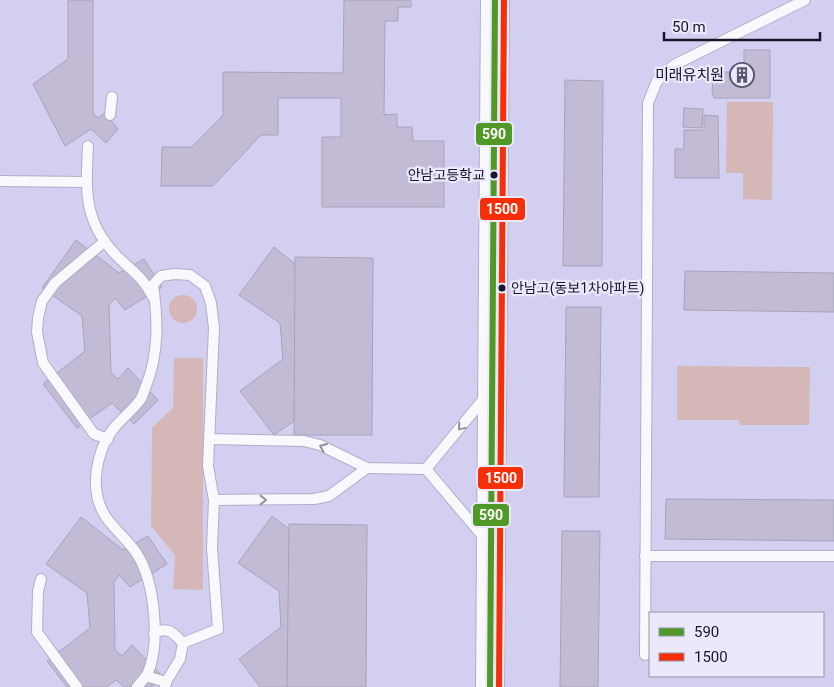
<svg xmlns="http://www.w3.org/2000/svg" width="834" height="687" viewBox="0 0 834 687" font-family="Roboto,'Noto Sans KR',sans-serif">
<rect width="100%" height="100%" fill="#d3cff1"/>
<g fill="#d6b7b7">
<polygon points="727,102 773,102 772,200 743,199 743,173 726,173"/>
<circle cx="183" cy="309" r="14"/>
<polygon points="174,358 203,358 203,590 173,589 175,555 151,526 152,428 173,408"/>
<polygon points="677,366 810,367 809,425 740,425 739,420 677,420"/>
</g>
<g fill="#c3bbd5" stroke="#a9a2bb">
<polygon points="68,0 93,0 93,113 98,118 105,113 118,129 106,143 91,129 65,146 33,84 68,59"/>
<polygon points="344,0 411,0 411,7 398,7 398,21 385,21 384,115 397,114 397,127 412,127 413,141 444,141 444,207 322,207 322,137 341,137 341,98 278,98 278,135 261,135 213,186 161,186 162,147 192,147 223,115 223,72 343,73"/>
<polygon points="744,50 770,50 770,98 714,98 712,92 713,79 717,72 744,72"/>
<polygon points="565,80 603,81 602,266 563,266"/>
<polygon points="684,108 703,109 702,128 683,127"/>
<polygon points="704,115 718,116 719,178 675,178 675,149 684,149 684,130 704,130"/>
<polygon points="76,240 119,273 144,259 162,287 125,310 115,298 109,305 111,373 118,379 128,368 158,400 134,424 112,403 77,428 43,384 85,351 82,316 42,288"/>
<polygon points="274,247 316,281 341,266 360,294 323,317 313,305 307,312 309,381 316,386 325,376 356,408 331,431 310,410 274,435 240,391 283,359 280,323 239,295"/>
<polygon points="295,257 373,258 372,435 294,435"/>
<polygon points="685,271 834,273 834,312 684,310"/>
<polygon points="566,307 601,307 599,497 564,497"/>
<polygon points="666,499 834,500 834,541 665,539"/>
<polygon points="272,516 315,549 340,535 358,563 322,586 311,574 305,580 307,649 314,655 324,644 354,676 343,687 317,687 308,679 297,687 260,687 239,659 281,627 279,591 238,563"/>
<polygon points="81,517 123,550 148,536 167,564 130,587 119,575 114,582 115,650 122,656 132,645 163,677 152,687 124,687 116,680 106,687 67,687 47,661 90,628 87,593 46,564"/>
<polygon points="289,524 367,525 366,687 287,687"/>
<polygon points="562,531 600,531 598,687 560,687"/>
</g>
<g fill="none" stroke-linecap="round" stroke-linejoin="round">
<defs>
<g id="lane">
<polyline points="110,115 112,97"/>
<path d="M88 146C86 189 83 220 115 254 122 262 132 269 140 278 145 283 149 290 153 297"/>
<polyline points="0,181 86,182"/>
<polyline points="105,241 55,283 42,301 38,318 37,332 43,363 94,434 108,439"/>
<polyline points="210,439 304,441 320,445 367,468 426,469"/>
<polyline points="214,500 314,499 329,496 367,468"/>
<polyline points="486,540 426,469 486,396"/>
<polyline points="645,556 834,556"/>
<polyline points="41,579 38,591 37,632 77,687"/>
<path d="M154 633C169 626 173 633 183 643L180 659 166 682 165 687"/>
<polyline points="645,655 648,103 657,81 674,65 805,0"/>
<polyline points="146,676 166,682"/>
<path d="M137 687C140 683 144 679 147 675 161 645 155 582 137 554 123 532 102 523 97 495 93 473 100 445 114 428 122 418 133 410 140 400 143 396 144 390 146 386 159 353 158 320 153 285L161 276 174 274 190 275 205 286 211 303 214 328 208 466 214 500 212 548 218 629 183 643"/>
</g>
<polyline id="primary" points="490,687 495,0"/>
</defs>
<use href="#lane" stroke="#b0aec7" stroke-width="12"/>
<use href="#primary" stroke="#b0aec7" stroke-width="30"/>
<use href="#lane" stroke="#f8f8fd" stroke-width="10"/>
<use href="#primary" stroke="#f8f8fd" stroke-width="28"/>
<defs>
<polyline id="bus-1" points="490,687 495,0"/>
<polyline id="bus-2" points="499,687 504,0"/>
</defs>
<use href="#bus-1" stroke="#eae8fb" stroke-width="10"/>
<use href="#bus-2" stroke="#eae8fb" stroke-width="10"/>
<use href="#bus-1" stroke="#519926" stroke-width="6"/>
<use href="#bus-2" stroke="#f72f08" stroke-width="6"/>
</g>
<defs><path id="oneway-chevron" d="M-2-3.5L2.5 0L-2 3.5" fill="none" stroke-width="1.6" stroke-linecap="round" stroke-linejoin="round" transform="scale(1.25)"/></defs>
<g stroke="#94929e">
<use href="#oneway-chevron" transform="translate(461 427) rotate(130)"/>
<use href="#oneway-chevron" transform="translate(323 447) rotate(-157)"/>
<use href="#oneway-chevron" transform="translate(263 500)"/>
</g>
<defs>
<symbol id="building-ring" viewBox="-11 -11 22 22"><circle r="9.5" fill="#eae8fb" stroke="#5a5670" stroke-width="1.5"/><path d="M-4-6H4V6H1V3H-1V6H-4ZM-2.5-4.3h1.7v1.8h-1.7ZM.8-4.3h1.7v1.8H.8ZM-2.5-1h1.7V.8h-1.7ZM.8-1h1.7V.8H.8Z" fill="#5a5670"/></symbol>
</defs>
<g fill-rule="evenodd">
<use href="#building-ring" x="728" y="61" width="28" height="28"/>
</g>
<g fill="#19152b" stroke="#eae8fb" stroke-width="2">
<circle cx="494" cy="175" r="4.5"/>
<circle cx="502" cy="288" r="4.5"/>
</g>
<g text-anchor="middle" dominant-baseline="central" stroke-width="4.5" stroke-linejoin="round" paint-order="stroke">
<g font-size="14" fill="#19152b" stroke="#eae8fb" text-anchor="end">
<text x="485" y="175">안남고등학교</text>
<text x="511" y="288" text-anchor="start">안남고(동보1차아파트)</text>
</g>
<g font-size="15" fill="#19152b" stroke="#eae8fb" text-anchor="end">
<text x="724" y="75">미래유치원</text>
</g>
</g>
<g stroke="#eae8fb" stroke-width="2">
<rect x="475" y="122" width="38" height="24" rx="5" fill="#519926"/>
<rect x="479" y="197" width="47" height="24" rx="5" fill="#f72f08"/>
<rect x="477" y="466" width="47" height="24" rx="5" fill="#f72f08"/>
<rect x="472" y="503" width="38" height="24" rx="5" fill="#519926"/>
</g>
<g font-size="14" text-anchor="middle" font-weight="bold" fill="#fff">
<text x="494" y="139">590</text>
<text x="502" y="214">1500</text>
<text x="501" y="483">1500</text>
<text x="491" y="520">590</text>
</g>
<rect x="649" y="612" width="175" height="65" fill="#eae8fb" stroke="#9694a8"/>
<rect x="659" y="628" width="25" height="8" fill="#519926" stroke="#9694a8"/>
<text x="694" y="637" font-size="15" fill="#19152b">590</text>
<rect x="659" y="653" width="25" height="8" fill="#f72f08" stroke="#9694a8"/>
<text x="694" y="662" font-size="15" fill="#19152b">1500</text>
<path d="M664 32v8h156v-8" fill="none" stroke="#19152b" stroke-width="2.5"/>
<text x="672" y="32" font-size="15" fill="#19152b" stroke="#eae8fb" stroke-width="4" paint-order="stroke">50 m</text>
</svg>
